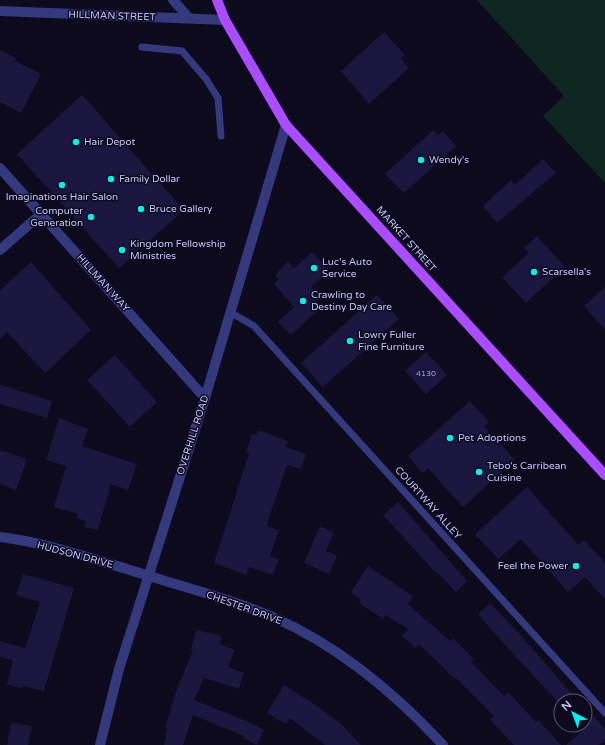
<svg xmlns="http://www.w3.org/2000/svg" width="605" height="745" viewBox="0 0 605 745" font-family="'Varela Round',sans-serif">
<rect width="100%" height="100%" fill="#0c0a1c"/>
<polygon fill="#0d2622" points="477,0 605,0 605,183 543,116 564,96"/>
<g fill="#1a163d">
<polygon points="384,32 405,55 401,58 409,68 369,104 341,71"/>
<polygon points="0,50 16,58 15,61 41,74 21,113 0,102"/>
<polygon points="82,95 184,210 119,268 17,154"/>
<polygon points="433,130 438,135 443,131 456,146 404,193 385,174"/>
<polygon points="543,159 556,173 497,223 483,206 511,180 515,185"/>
<polygon points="537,236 565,267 526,303 502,277 529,253 524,248"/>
<polygon points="312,252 329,271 311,287 321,297 312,304 318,310 291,335 278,322 294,307 274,284 279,279 275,275 288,262 294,268"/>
<polygon points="31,262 91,330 45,373 7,332 0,339 0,290"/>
<polygon points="605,287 605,330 584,306"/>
<polygon points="377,295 399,319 323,387 301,363"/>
<polygon points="426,352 447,375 426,394 405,371"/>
<polygon points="115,355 157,402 130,427 87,380"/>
<polygon points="0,385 52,401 47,418 0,404"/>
<polygon points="470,401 489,422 484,426 515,460 463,507 428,468 423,473 408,456"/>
<polygon points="59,418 88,429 82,446 137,464 128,490 111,484 98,530 84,527 86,521 76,518 78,514 54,507 66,466 46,460"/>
<polygon points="258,430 288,441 286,447 306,454 301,469 287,465 268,521 267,526 279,530 270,556 279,559 273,575 249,567 246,575 214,563 249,453 246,452 252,434 256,435"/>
<polygon points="0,450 27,459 16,490 0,484"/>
<polygon points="527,487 578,545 584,540 605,563 605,599 585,577 568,592 521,539 498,559 475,534"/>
<polygon points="398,502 467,581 456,592 437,572 436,573 383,515"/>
<polygon points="320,526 334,533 326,551 337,556 329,574 304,563"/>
<polygon points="368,566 413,596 408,604 450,641 453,638 474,659 471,662 504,696 508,692 536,722 538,720 561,745 514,745 490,720 494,716 456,678 455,679 419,644 415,648 402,636 408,629 386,615 383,619 359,603 361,600 351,592"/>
<polygon points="23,574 74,588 44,691 23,686 22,688 7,685 13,660 0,657 0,641 25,648 40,602 16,595"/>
<polygon points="490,603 517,631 578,701 557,701 515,656 478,614"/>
<polygon points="196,630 222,636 220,644 235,650 228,667 244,673 239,689 204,678 194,700 251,723 264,730 257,745 243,738 244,736 193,715 183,745 164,745 167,729 165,728 177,689 193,651 191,650"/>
<polygon points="284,685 311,702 341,724 361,745 325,745 290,718 286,724 267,713"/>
<polygon points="594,716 605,729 605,740 599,745 566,745 583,730 581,728"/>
<polygon points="11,723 32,726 28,745 7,745"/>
</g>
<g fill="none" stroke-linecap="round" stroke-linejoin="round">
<g stroke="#34387c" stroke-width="7">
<polyline points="142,47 182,51 206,79 218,98 221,136"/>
<polyline points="230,312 254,326 605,713"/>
</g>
<g stroke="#34387c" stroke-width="10">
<polyline points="173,0 189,18"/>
<polyline points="0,11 225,20"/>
<polyline points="0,168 205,398"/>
<polyline points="0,250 41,214"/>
<path d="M0 537C49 543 96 560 143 574 186 588 231 599 273 617 339 646 394 692 443 745"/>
<polyline points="100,745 119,669 205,398 286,125"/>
</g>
<polyline stroke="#aa4cff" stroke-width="10" points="217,0 225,20 286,125 605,475"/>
</g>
<g fill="#00f0f0" stroke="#0c0a1c" stroke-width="1.5">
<circle cx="76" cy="142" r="4"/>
<circle cx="421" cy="160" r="4"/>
<circle cx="111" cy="179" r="4"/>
<circle cx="62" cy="185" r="4"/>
<circle cx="141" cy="209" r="4"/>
<circle cx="91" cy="217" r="4"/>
<circle cx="122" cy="250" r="4"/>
<circle cx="314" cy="268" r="4"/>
<circle cx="534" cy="272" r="4"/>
<circle cx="303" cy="301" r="4"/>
<circle cx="350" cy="341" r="4"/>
<circle cx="450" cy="438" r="4"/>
<circle cx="479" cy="472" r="4"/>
<circle cx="576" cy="566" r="4"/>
</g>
<g text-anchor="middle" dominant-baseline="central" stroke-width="3" stroke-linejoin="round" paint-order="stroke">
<g font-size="8" fill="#9b99ce">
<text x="426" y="373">4130</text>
</g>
<g font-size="10" fill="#c6c5ff" stroke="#0c0a1c">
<text transform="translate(112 16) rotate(2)">HILLMAN STREET</text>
<text transform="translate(406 239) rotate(48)">MARKET STREET</text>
<text transform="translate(103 283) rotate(48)">HILLMAN WAY</text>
<text transform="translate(193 435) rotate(-72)">OVERHILL ROAD</text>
<text transform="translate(428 503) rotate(48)">COURTWAY ALLEY</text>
<text transform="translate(75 555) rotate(15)">HUDSON DRIVE</text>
<text transform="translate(244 608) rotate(20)">CHESTER DRIVE</text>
</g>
<g font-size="10" fill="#c6c5ff" stroke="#0c0a1c" text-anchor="start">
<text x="84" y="142">Hair Depot</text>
<text x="429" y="160">Wendy's</text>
<text x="119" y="179">Family Dollar</text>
<text x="62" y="197" text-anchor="middle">Imaginations Hair Salon</text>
<text x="149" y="209">Bruce Gallery</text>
<text x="83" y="211" text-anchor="end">Computer<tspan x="83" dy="12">Generation</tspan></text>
<text x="130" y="244">Kingdom Fellowship<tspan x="130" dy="12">Ministries</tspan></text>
<text x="322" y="262">Luc's Auto<tspan x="322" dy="12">Service</tspan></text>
<text x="542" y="272">Scarsella's</text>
<text x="311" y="295">Crawling to<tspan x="311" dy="12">Destiny Day Care</tspan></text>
<text x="358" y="335">Lowry Fuller<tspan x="358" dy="12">Fine Furniture</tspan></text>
<text x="458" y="438">Pet Adoptions</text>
<text x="487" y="466">Tebo's Carribean<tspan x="487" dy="12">Cuisine</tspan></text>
<text x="568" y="566" text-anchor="end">Feel the Power</text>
</g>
</g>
<g transform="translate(573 713) rotate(318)"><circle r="19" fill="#0c0a1c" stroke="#565577"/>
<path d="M0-3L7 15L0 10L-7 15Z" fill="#00f0f0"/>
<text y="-6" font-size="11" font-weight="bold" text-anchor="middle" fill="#c6c5ff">N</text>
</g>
</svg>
